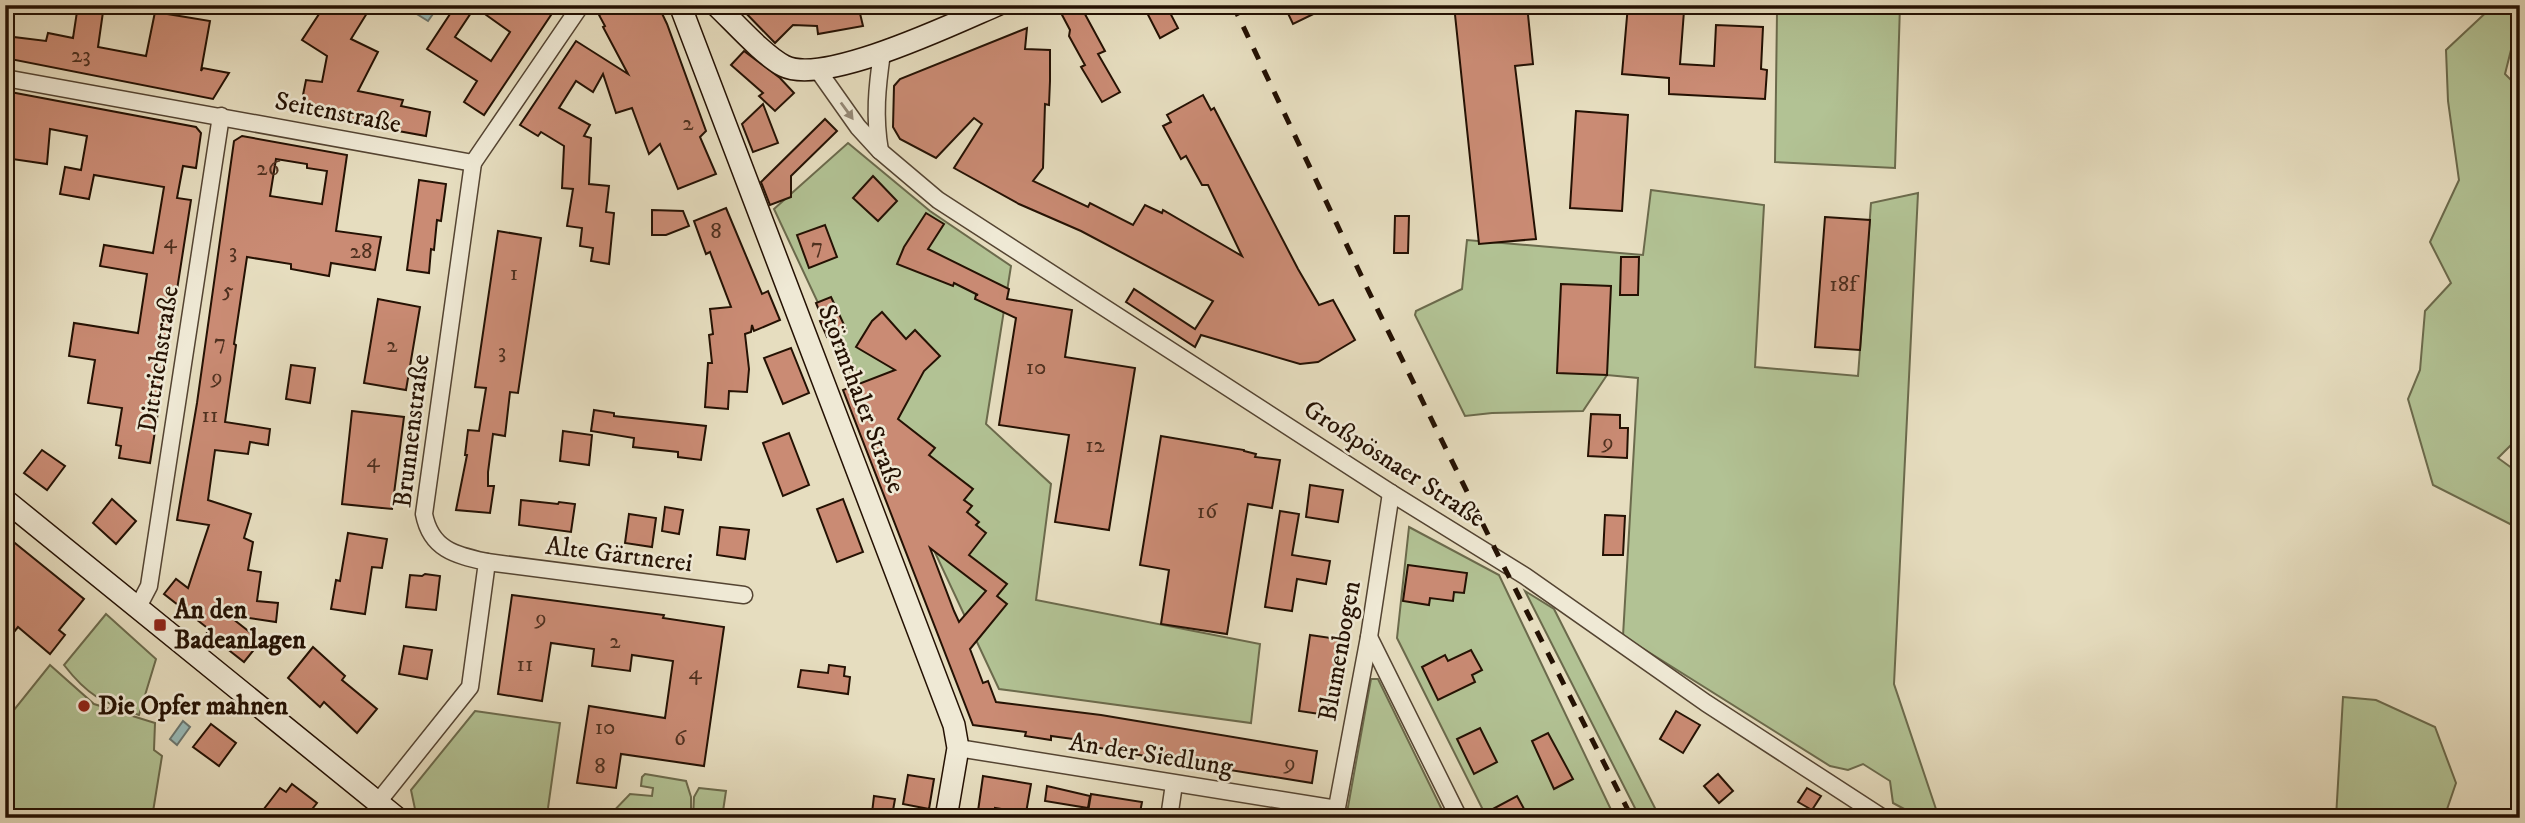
<svg xmlns="http://www.w3.org/2000/svg" width="2525" height="823" viewBox="0 0 2525 823" font-family="'IM FELL DW Pica',serif">
<rect width="100%" height="100%" fill="#e6ddbf"/>
<filter id="stains"><feTurbulence type="fractalNoise" baseFrequency=".00286" numOctaves="4"/><feColorMatrix values="0 0 0 0 .2 0 0 0 0 .09 0 0 0 0 .02 0 0 0 .5 -.17"/></filter>
<radialGradient id="worn" r=".72"><stop offset=".6" stop-color="#630" stop-opacity="0"/><stop offset="1" stop-color="#630" stop-opacity=".3"/></radialGradient>
<g fill="#b2c294" stroke="#6b6a4c" stroke-width="2">
<polygon points="1668,5 1900,5 1895,168 1775,162 1777,13"/>
<polygon points="2494,5 2513,5 2516,30 2505,74 2520,89 2520,436 2498,458 2520,474 2520,529 2433,485 2408,399 2420,370 2425,311 2451,283 2430,242 2459,180 2448,101 2446,50"/>
<polygon points="848,143 930,211 1011,266 986,424 1051,484 1036,600 1260,644 1251,723 999,689 774,209"/>
<polygon points="1651,190 1764,205 1755,367 1858,376 1871,203 1918,193 1894,684 1938,815 1936,818 1921,818 1893,803 1890,781 1863,764 1848,770 1830,766 1623,636 1638,378 1607,375 1583,411 1492,413 1465,416 1415,315 1416,311 1462,289 1467,240 1643,255"/>
<polygon points="1409,527 1499,575 1615,818 1487,818 1397,638"/>
<polygon points="1525,591 1554,609 1660,818 1640,818"/>
<path d="M106 614 156 659 139 715C102 702 88 696 64 665Z"/>
<polygon points="50,665 94,704 155,723 154,750 162,756 152,818 5,818 5,721"/>
<polygon points="1371,679 1378,679 1446,818 1346,818"/>
<polygon points="2343,697 2376,700 2435,727 2456,783 2444,818 2336,818"/>
<polygon points="475,711 560,723 548,808 540,818 427,818 415,809 411,790"/>
<polygon points="645,774 686,781 691,797 691,818 607,818 630,794 652,796 653,788 641,786 642,777"/>
<polygon points="699,788 726,791 722,818 693,818 694,797"/>
</g>
<g fill="#98bab8" stroke="#6a7670" stroke-width="2">
<polygon points="417,5 425,5 435,11 428,21 412,11"/>
<polygon points="183,721 190,727 177,745 170,739"/>
</g>
<g fill="#ca8b74" stroke="#241103" stroke-width="2" fill-rule="evenodd">
<polygon points="78,5 104,5 98,47 146,56 155,12 210,21 201,71 203,68 229,73 213,99 5,58 5,36 46,41 48,33 73,38"/>
<polygon points="325,5 372,5 351,39 378,52 358,91 403,100 401,106 430,112 426,136 365,125 366,123 300,110 306,80 322,82 327,56 302,40"/>
<path d="M456 5H536L551 15 484 115 464 102 477 81 427 49ZM475 7 510 32 491 61 455 37Z"/>
<polygon points="619,5 658,5 667,24 706,131 700,137 716,174 678,189 660,144 649,154 632,108 616,113 603,74 593,92 576,81 559,108 590,125 584,136 591,138 589,184 609,186 606,212 614,213 609,264 591,261 593,248 580,246 582,228 567,226 573,189 562,188 564,146 541,132 538,136 520,125 576,41 628,74 603,27 605,26 599,15"/>
<polygon points="738,5 858,5 863,26 818,34 817,26 793,25 775,43"/>
<polygon points="1070,5 1080,5 1105,51 1098,54 1120,92 1102,102 1081,67 1085,65 1069,36 1070,30 1060,11"/>
<polygon points="1143,5 1166,5 1178,28 1160,38"/>
<polygon points="1284,5 1332,5 1293,24"/>
<polygon points="1454,5 1527,5 1533,64 1515,66 1536,239 1479,244"/>
<polygon points="1628,5 1645,5 1646,9 1684,11 1680,64 1714,66 1716,25 1763,27 1761,69 1767,70 1765,99 1669,94 1669,78 1622,74"/>
<polygon points="1027,28 1025,49 1050,50 1050,81 1049,105 1045,104 1043,168 1033,181 1088,207 1090,203 1133,225 1145,205 1162,213 1163,210 1242,256 1208,185 1202,185 1186,156 1181,159 1163,126 1171,122 1167,115 1203,95 1211,110 1214,108 1298,269 1319,305 1333,300 1355,340 1318,362 1300,364 1201,335 1195,347 1126,302 1134,289 1195,329 1213,301 1081,231 1019,204 954,168 982,124 974,118 936,158 900,139 893,127 894,86 900,79"/>
<polygon points="744,51 780,78 794,93 775,111 759,96 763,93 731,65"/>
<polygon points="5,91 196,127 201,133 196,168 183,166 177,198 191,200 150,463 119,458 121,446 116,445 122,408 88,403 95,360 69,356 74,323 138,333 147,274 100,266 104,245 153,253 164,187 94,175 89,199 60,194 65,167 81,170 87,136 50,129 47,164 5,158"/>
<polygon points="763,104 778,143 753,152 742,124"/>
<polygon points="1576,111 1628,115 1622,211 1570,208"/>
<polygon points="825,119 837,131 791,176 791,197 770,205 761,182"/>
<path d="M242 136 347 155 336 231 381 237 375 270 331 263 329 276 291 269V264L247 257 234 344 236 345 225 422 270 429 268 445 250 442 248 454 215 450 208 500 251 514 244 538 253 542 248 570 261 572 257 601 278 603 276 622 228 615 261 641 244 662 207 633 210 630 164 594 176 579 188 588 209 525 177 520 197 403 234 141ZM276 159 307 164V168L327 171 322 204 270 196Z"/>
<polygon points="873,176 897,201 878,221 853,198"/>
<polygon points="419,180 446,184 441,221 437,220 434,250 431,249 429,273 407,270"/>
<polygon points="726,208 762,294 768,291 780,320 754,331 752,325 751,332 745,334 749,369 747,392 729,391 728,409 705,407 708,363 712,363 709,335 713,334 710,309 731,307 710,252 706,254 694,221"/>
<polygon points="652,210 683,211 689,226 666,235 652,235"/>
<polygon points="926,213 944,224 928,249 1009,289 1007,299 1072,310 1065,357 1135,368 1109,530 1055,522 1069,435 999,425 1016,318 975,299 976,295 978,295 954,283 953,286 897,264 904,247"/>
<polygon points="1395,216 1409,216 1408,253 1394,253"/>
<polygon points="1825,217 1870,220 1860,350 1815,347"/>
<polygon points="825,225 837,257 809,268 797,235"/>
<polygon points="498,231 541,238 518,393 510,392 505,436 493,434 488,472 488,486 494,486 490,513 456,510 467,455 465,455 468,430 479,431 486,388 475,387"/>
<polygon points="1621,257 1639,257 1638,295 1620,295"/>
<polygon points="1561,284 1611,286 1607,375 1557,373"/>
<polygon points="831,297 846,329 827,337 820,321 823,320 816,303"/>
<polygon points="378,299 420,307 406,390 364,383"/>
<path d="M882 312 906 339 915 330 940 356 924 371 898 419 935 448 929 455 973 489 964 500 972 506 967 512 979 522 976 525 986 533 969 555 1007 584 997 596 1007 604 970 649 983 683 988 681 996 702 1101 715 1317 751 1312 783 1211 767 1212 763 1169 755 1168 760 1094 747 1095 742 1051 736V740L1025 736 1026 732 973 725 843 390 895 370 856 347 872 321ZM930 548 986 591 959 622 954 611Z"/>
<polygon points="791,348 809,393 783,404 764,358"/>
<polygon points="291,365 315,368 310,403 286,399"/>
<polygon points="594,410 614,413 614,416 706,426 701,460 678,457 678,452 633,447 634,438 591,431"/>
<polygon points="352,411 404,417 392,509 342,504"/>
<polygon points="1591,414 1620,415 1620,428 1628,428 1627,458 1588,456"/>
<polygon points="563,431 592,435 589,465 560,461"/>
<polygon points="789,433 809,485 783,496 763,443"/>
<polygon points="1161,436 1244,450 1244,451 1256,454 1255,457 1280,460 1272,508 1248,504 1227,634 1161,624 1169,570 1140,565"/>
<polygon points="42,450 65,466 47,490 24,473"/>
<polygon points="1310,485 1343,490 1338,522 1306,517"/>
<polygon points="112,499 136,521 116,544 93,523"/>
<polygon points="843,499 863,552 837,562 817,509"/>
<polygon points="521,500 558,504 559,502 575,504 571,532 519,525"/>
<polygon points="665,507 683,510 679,534 662,531"/>
<polygon points="1280,511 1299,514 1292,555 1330,561 1326,584 1297,579 1292,611 1265,607"/>
<polygon points="629,514 656,518 652,547 625,543"/>
<polygon points="1605,515 1625,516 1623,555 1603,555"/>
<polygon points="720,527 749,530 745,559 717,555"/>
<polygon points="348,533 387,539 382,568 372,567 365,614 331,609 336,580 340,581"/>
<polygon points="5,535 84,599 59,630 65,635 50,654 18,627 5,643"/>
<polygon points="1408,565 1467,573 1464,593 1454,592 1453,601 1430,598 1429,605 1403,601"/>
<polygon points="425,574 440,576 436,610 406,607 410,575 422,576"/>
<polygon points="512,595 664,615 663,618 724,627 704,766 621,754 616,788 577,783 589,706 665,718 673,661 632,655 630,671 592,666 594,649 551,643 542,701 498,694"/>
<polygon points="1310,635 1338,639 1327,715 1299,711"/>
<polygon points="404,646 432,650 427,679 399,674"/>
<polygon points="313,647 345,676 342,680 377,709 357,733 324,702 320,707 288,678"/>
<polygon points="1471,650 1482,670 1472,675 1475,682 1438,700 1422,667 1445,655 1448,661"/>
<polygon points="829,665 845,667 844,676 850,677 848,694 798,687 801,670 828,673"/>
<polygon points="1676,711 1700,725 1683,753 1660,739"/>
<polygon points="211,724 236,743 219,766 193,747"/>
<polygon points="1480,728 1497,762 1474,774 1457,739"/>
<polygon points="1548,733 1573,779 1554,789 1532,741"/>
<polygon points="1718,774 1733,791 1719,803 1704,786"/>
<polygon points="908,775 934,779 929,809 903,804"/>
<polygon points="983,776 1031,784 1026,813 995,808 994,818 977,818"/>
<polygon points="292,784 317,803 305,818 257,818 280,788 286,792"/>
<polygon points="1047,786 1090,796 1088,808 1045,801"/>
<polygon points="1807,788 1821,796 1812,810 1798,802"/>
<polygon points="1091,794 1142,802 1139,818 1087,818"/>
<polygon points="874,796 895,799 892,816 872,813"/>
<polygon points="1517,796 1529,818 1476,818"/>
</g>
<g fill="none" stroke-linecap="round" stroke-linejoin="round">
<defs>
<g id="street">
<polyline points="817,69 858,127 880,151 938,200 1391,493 1525,576 1706,703 1883,818"/>
<polyline points="5,78 473,163 581,5"/>
<path d="M880 151C874 117 877 87 882 53"/>
<polyline points="487,562 744,595"/>
<polyline points="138,607 149,586 221,116"/>
<polyline points="1369,637 1459,818"/>
<polyline points="958,748 1337,809"/>
<path d="M378 802 470 687 487 562C456 555 431 550 424 514L473 163"/>
<polyline points="1169,818 1174,784"/>
<polyline points="1335,818 1369,637 1391,493"/>
</g>
<g id="secondary">
<polyline points="680,5 954,725 958,748 946,818"/>
<path d="M716 5C734 22 763 55 784 66 824 86 955 23 997 5"/>
<polyline points="5,500 397,818"/>
</g>
</defs>
<use href="#street" stroke="#544432" stroke-width="19"/>
<use href="#secondary" stroke="#241103" stroke-width="24"/>
<use href="#street" stroke="#efe9d5" stroke-width="16"/>
<use href="#secondary" stroke="#efe9d5" stroke-width="21"/>
<polyline stroke="#241103" stroke-width="5" stroke-dasharray="12 12" stroke-linecap="butt" points="1233,5 1369,292 1501,561 1632,818"/>
</g>
<defs><path id="oneway-solid" d="M-6-.8H1V-3.2L6.5 0L1 3.2V.8H-6Z" transform="scale(1.75)"/></defs>
<use fill="#948876" href="#oneway-solid" transform="translate(847 111) rotate(54)"/>
<g fill="#8f2418" stroke="#efe9d5" stroke-width="2.5">
<rect x="153" y="618" width="14" height="14" rx="3.5"/>
<circle cx="84" cy="706" r="7"/>
</g>
<g text-anchor="middle" dominant-baseline="central" stroke-width="5" stroke-linejoin="round" paint-order="stroke">
<g font-size="23" fill="#4e301f">
<text x="81" y="55">23</text>
<text x="688" y="123">2</text>
<text x="268" y="168">26</text>
<text x="716" y="231">8</text>
<text x="170" y="241">4</text>
<text x="817" y="246">7</text>
<text x="233" y="251">3</text>
<text x="361" y="251">28</text>
<text x="514" y="273">1</text>
<text x="1843" y="284">18f</text>
<text x="228" y="290">5</text>
<text x="220" y="342">7</text>
<text x="392" y="345">2</text>
<text x="502" y="351">3</text>
<text x="1036" y="367">10</text>
<text x="217" y="377">9</text>
<text x="210" y="415">11</text>
<text x="1608" y="442">9</text>
<text x="1095" y="445">12</text>
<text x="373" y="460">4</text>
<text x="1207" y="511">16</text>
<text x="541" y="618">9</text>
<text x="615" y="641">2</text>
<text x="525" y="664">11</text>
<text x="695" y="672">4</text>
<text x="605" y="727">10</text>
<text x="680" y="738">6</text>
<text x="1290" y="763">9</text>
<text x="600" y="766">8</text>
</g>
<g font-size="26" fill="#241103" stroke="#efe9d5">
<text transform="translate(338 113) rotate(11)">Seitenstraße</text>
<text transform="translate(159 359) rotate(-81)">Dittrichstraße</text>
<text transform="translate(861 399) rotate(69)">Störmthaler Straße</text>
<text transform="translate(412 431) rotate(-83)">Brunnenstraße</text>
<text transform="translate(1394 464) rotate(33)">Großpösnaer Straße</text>
<text transform="translate(619 555) rotate(7)">Alte Gärtnerei</text>
<text transform="translate(1340 651) rotate(-80)">Blumenbogen</text>
<text transform="translate(1151 755) rotate(9)">An der Siedlung</text>
</g>
<g font-size="26" font-weight="bold" fill="#241103" stroke="#efe9d5" text-anchor="start">
<text x="174" y="610">An den<tspan x="174" dy="30">Badeanlagen</tspan></text>
<text x="98" y="706">Die Opfer mahnen</text>
</g>
</g>
<rect width="2525" height="823" fill="none" stroke="#e6ddbf" stroke-width="28"/>
<rect x="7" y="7" width="2511" height="809" fill="none" stroke="#241103" stroke-width="3.5"/>
<rect x="14" y="14" width="2497" height="795" fill="none" stroke="#241103" stroke-width="2"/>
<rect width="100%" height="100%" filter="url(#stains)"/>
<rect width="100%" height="100%" fill="url(#worn)"/>
</svg>
